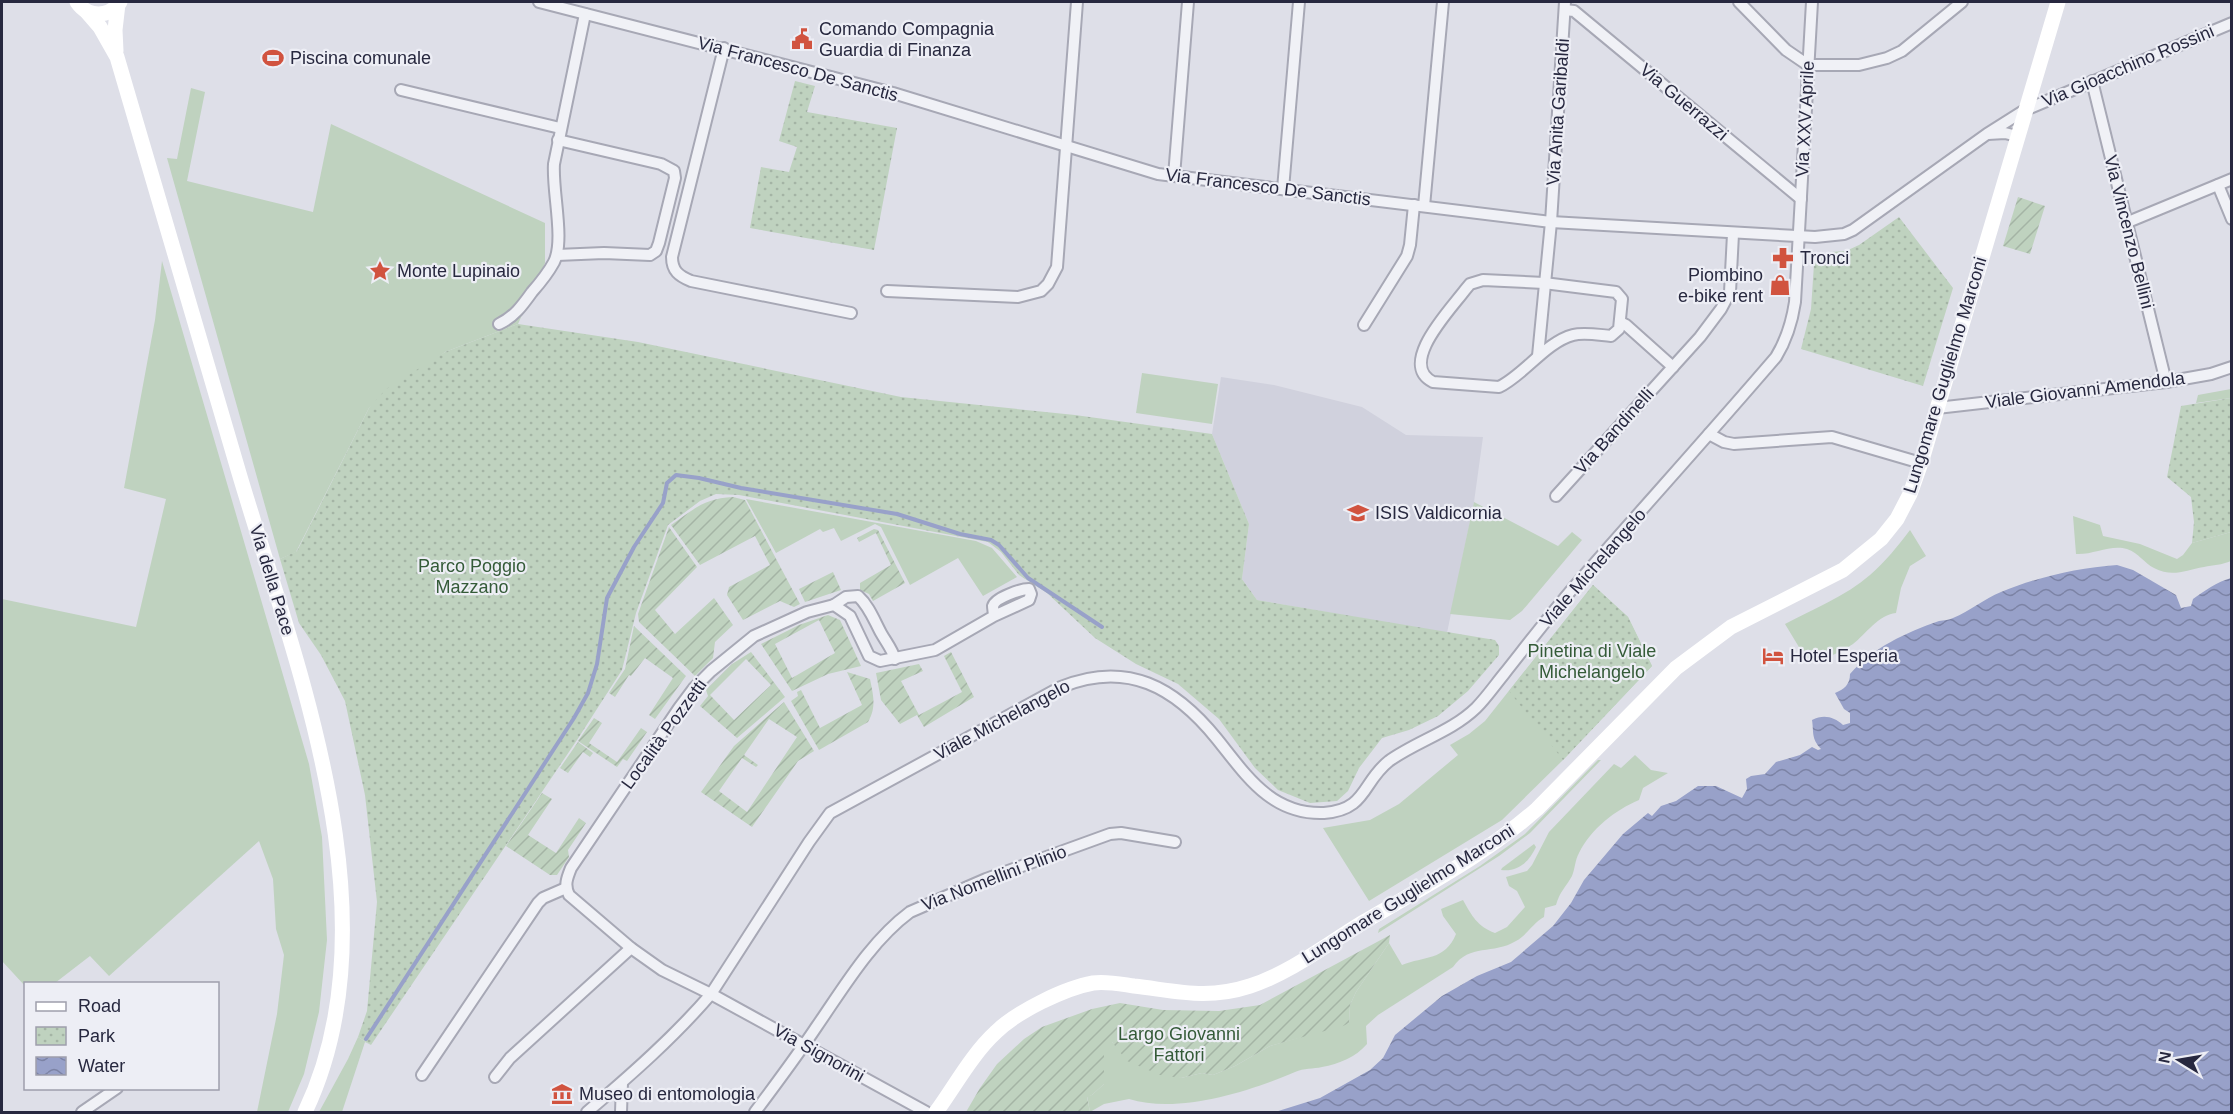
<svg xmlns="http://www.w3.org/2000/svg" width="2233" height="1114" viewBox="0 0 2233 1114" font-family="Helvetica,sans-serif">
<defs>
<pattern id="park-dots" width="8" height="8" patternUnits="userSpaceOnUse" patternTransform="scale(1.5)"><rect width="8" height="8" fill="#bfd2bf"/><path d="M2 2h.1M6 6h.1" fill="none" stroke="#a4b4a5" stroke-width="1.8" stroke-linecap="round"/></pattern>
<pattern id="garden-furrows" width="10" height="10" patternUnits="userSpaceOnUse" patternTransform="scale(1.5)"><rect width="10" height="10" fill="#bfd2bf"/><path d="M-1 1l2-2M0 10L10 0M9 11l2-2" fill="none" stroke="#a4b4a5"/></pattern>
<pattern id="water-waves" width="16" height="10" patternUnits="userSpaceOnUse" patternTransform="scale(1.5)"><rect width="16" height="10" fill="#98a1c9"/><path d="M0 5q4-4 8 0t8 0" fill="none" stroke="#7c83a5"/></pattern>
</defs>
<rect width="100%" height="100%" fill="#dedfe8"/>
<polygon fill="#d0d1dd" points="1221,377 1274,385 1362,407 1406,435 1483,437 1474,502 1447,633 1257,600 1242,579 1249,524 1212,434"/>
<g fill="#bfd2bf">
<polygon points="191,88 205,92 187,181 313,212 331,124 545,223 545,263 518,324 445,352 369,408 296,552 280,559 167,158 177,159"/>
<polygon points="162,261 309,764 322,837 327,940 319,1012 304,1074 288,1112 257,1112 277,1014 284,955 276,929 273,879 259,841 109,976 90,956 55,983 26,984 25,986 2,961 2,599 136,627 166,499 124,488 155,320"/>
<polygon points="1142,373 1218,384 1212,424 1136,413"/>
<polygon points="2231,389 2231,398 2196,403 2198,395"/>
<polygon points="746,499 976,541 992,548 1017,577 983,596 958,558 910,585 881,527 875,524 841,541 834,528 823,532 820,529 776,553"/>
<polygon points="1474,502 1558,546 1572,532 1582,540 1522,611 1510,620 1450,614"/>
<path d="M2073 516 2100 525 2103 536 2140 544 2177 559 2183 555 2192 543 2231 532V561C2222 565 2213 565 2204 567 2185 570 2173 578 2154 568 2144 563 2139 553 2127 549 2111 544 2093 555 2076 554Z"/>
<path d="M1910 530 1926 556 1910 566 1901 588 1896 613C1878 615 1866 634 1853 644 1841 652 1822 661 1808 662L1785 624C1813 609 1846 596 1870 575 1885 562 1898 546 1910 530Z"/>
<polygon points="1593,585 1628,617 1652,666 1563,760 1502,820 1369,901 1323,828 1370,820 1399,804 1458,755 1450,745 1469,734 1485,721"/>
<path d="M1635 755 1651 770 1668 773 1643 788 1639 800C1615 810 1591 829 1579 853 1575 860 1575 869 1572 876 1566 887 1560 891 1556 905L1545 908 1544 917C1533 923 1527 935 1516 941 1493 955 1470 943 1453 967L1378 1015 1366 1026 1367 1044C1356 1057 1339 1064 1322 1067 1313 1069 1304 1068 1295 1072 1248 1092 1178 1114 1129 1099L1104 1104 1090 1112 1087 1096 1092 1095 1104 1084V1042H1112L1118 1048 1181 1078 1202 1073 1213 1075 1235 1066 1270 1046 1349 1023 1350 1005 1356 992 1389 943 1402 965C1424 956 1445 961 1456 934L1443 916 1441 909 1463 900C1472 916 1477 926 1495 933L1507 927 1525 907 1517 891 1509 886 1506 877 1527 871 1532 865 1549 832 1614 764 1621 768Z"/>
<polygon points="1598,760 1601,760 1530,833 1499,856 1378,933 1379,929 1480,866 1525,834"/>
<path d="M1534 844 1536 847C1529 862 1518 872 1501 870L1502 868Z"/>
<polygon points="358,1037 371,1045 365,1042 342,1112 319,1112 348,1059"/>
</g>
<g fill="url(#park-dots)">
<polygon points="795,81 815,86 807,112 897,128 874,250 750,228 761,167 789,172 797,147 779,141"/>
<polygon points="1899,217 1953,288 1923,386 1801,349 1811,309 1814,264 1819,256 1830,252 1846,251 1859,245"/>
<polygon points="518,324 638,342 901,397 1075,415 1212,434 1249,524 1242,579 1257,600 1495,640 1499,646 1499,655 1468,691 1438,716 1409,730 1382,738 1359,768 1348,791 1337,801 1310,803 1278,790 1255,768 1219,719 1178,684 1136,664 1095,638 1047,593 1019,575 1001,552 988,542 739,495 716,494 700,501 668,525 636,613 622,670 577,740 371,1045 358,1037 367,1011 377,902 365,795 345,701 321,655 299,623 280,559 297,551 369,408 386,389 445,352"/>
<polygon points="2231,398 2231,532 2192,543 2194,522 2191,497 2167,477 2181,406"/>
<polygon points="1593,585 1628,617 1652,666 1563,760 1509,691"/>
</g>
<g fill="url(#garden-furrows)" fill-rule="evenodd">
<polygon points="2018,197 2045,206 2030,254 2003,246"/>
<path d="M733 497 745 500 800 604 794 607 780 601 743 620 727 595 729 587 770 565 755 536 700 565 671 525C694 509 705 498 733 497Z"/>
<polygon points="669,527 697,567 655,610 675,634 714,598 733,625 715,642 713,658 695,676 639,622 638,614"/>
<polygon points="874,529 878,530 905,583 873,601 869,594 860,590 860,583 891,565 876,533 859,542 857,538"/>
<polygon points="833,572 841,590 805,602 799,589"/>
<path d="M828 615 840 620 861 666 828 674 792 691 761 644 799 625ZM819 620 835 653 792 678 775 644Z"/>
<polygon points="634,626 686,676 655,719 649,715 673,678 645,658 631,676 629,675 615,697 609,693 625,669"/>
<path d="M751 652 785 697 737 738 700 706 708 696 706 690 732 664ZM746 659 771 685 734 720 710 695Z"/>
<polygon points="951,652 974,697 924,727 917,715 900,724 881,700 876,673 919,664 923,671 901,681 919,715 962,692 944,656"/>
<path d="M847 672 870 679C873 695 877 707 868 722L819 750 791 701 798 696 797 692 801 690 820 728 862 705Z"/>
<path d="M784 702 814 751 798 761 752 827 701 792 734 746ZM769 719 797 737 747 812 719 791 742 758 756 767 758 765 744 755Z"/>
<polygon points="594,718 602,723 589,743 617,762 641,728 647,732 627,761 623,759 617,767 578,741"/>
<polygon points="578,742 593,753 590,757 583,752 568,773 560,768"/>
<polygon points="542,793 552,799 528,835 556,853 579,818 586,823 568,850 569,857 557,875 550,875 506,846"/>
<polygon points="1390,935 1389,943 1356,992 1350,1005 1349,1023 1343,1026 1270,1046 1235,1066 1213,1075 1202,1073 1181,1078 1160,1075 1127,1061 1112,1042 1104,1042 1104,1084 1092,1095 1087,1097 1090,1112 966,1112 980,1088 997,1064 1024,1039 1042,1027 1092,1009 1120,1003 1163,1010 1219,1011 1260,1005"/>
</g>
<path fill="url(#water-waves)" d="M2117 565 2133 570 2176 595 2181 608 2191 606 2193 599C2204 591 2217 582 2231 578V1112H1275L1320 1098 1370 1070 1383 1058 1395 1035 1442 996 1477 976 1511 962 1553 926 1571 903 1584 880 1623 834 1648 813 1652 816 1661 806 1676 801 1698 786H1716L1742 798 1747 789 1746 779 1751 776 1765 774 1776 762 1800 755 1812 747 1818 750 1821 749C1811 738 1814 733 1812 720 1824 714 1834 717 1843 725L1850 723V713L1844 709 1835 693C1844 689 1850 685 1850 674 1874 647 1905 633 1939 621 1944 620 1949 620 1953 618 1970 611 1984 599 2001 592 2038 577 2077 568 2117 565Z"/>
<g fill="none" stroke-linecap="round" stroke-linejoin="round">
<polyline stroke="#98a1c9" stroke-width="4" points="366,1039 574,718 588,693 597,664 607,598 634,547 663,503 667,483 676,475 699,478 741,488 897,514 960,534 991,540 999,545 1028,578 1102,627"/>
<defs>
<g id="street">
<polyline points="539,2 893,93 1158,174 1551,222 1815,237 1844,234 1853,230 1987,134 2025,110 2232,23"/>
<polyline points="1739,2 1786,50 1808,65 1859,65 1887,58 1902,51 1962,2"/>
<polyline points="1565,10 1574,11 1801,199"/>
<path d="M724 48 672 257C672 271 679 276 691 281L851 313"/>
<polyline points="2092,81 2166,382"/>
<polyline points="401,90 560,128"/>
<polyline points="1988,134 2005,133 2017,136"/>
<polyline points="1174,176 1188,2"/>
<polyline points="2218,185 2232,219"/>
<polyline points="1283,189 1299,2"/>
<polyline points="1424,206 1443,2"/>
<polyline points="2128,222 2232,179"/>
<polyline points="557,255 604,253 650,255 656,251 659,243 675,178 674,171 661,164 558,140"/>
<path d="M1483 280 1544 283 1616 292 1622 299 1619 329 1611 336C1599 335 1584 332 1573 335 1546 342 1524 375 1499 387L1433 382C1397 364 1451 309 1465 290L1470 284Z"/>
<polyline points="887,291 1018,297 1041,291 1048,284 1057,267 1077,2"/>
<polyline points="1620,322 1626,325 1673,367"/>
<path d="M499 324C514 317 522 306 532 292 540 283 548 273 554 262 565 240 552 191 554 164L585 14"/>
<polyline points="1364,325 1407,256 1410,245 1414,205"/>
<polyline points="1538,356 1551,222 1565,2"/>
<polyline points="1937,408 2166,382 2211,374 2232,367"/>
<polyline points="1709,434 1724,442 1734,444 1832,437 1921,463"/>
<polyline points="1556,496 1700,337 1721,309 1730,292 1733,234"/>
<path d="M834 605 846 597 858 596C869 606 874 620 881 633 886 642 892 649 895 659"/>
<polyline points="422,1075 538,903 543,898 566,888"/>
<polyline points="495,1077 510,1058 631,948"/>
<polyline points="82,1112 117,1088"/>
<path d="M587 1112C631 1075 674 1037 711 994L809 842 830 813 1061 687C1127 660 1175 687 1217 739 1246 775 1271 815 1324 813 1367 810 1362 782 1389 761 1417 741 1451 732 1476 708 1486 698 1495 685 1504 674 1527 645 1550 615 1574 587 1641 510 1710 434 1776 357 1787 339 1792 322 1795 302L1812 2"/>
<polyline points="621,1112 622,1083"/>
<path d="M755 1112C776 1084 797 1056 817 1026 844 987 871 941 910 912L986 879 1110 834 1121 833 1175 842"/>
<path d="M926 1112 711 994 662 970 631 948 569 895C564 885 567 878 571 868L679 708 694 688 711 671 754 636 807 612 834 605 850 616 869 656 880 661 935 650 994 616 1029 600 1031 594 1029 589C1021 589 995 598 993 606 993 609 994 613 994 616"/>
</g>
</defs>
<use href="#street" stroke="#a7a8b5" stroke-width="14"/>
<use href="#street" stroke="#f0f1f6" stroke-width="10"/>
<g stroke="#fff" stroke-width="15">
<path d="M77 2C88 18 109 18 120 2"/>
<path d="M87 12 100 27 117 57C157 196 199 334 239 473 296 665 398 918 305 1112"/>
<polyline points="116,51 115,30 118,4"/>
<path d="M936 1112C955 1086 972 1054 996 1032 1016 1012 1065 988 1093 983 1106 981 1120 984 1134 986 1177 991 1207 1000 1250 986 1290 973 1326 945 1362 923 1421 888 1485 855 1537 809L1676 668 1731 627 1843 570 1881 539 1897 519 1910 494 1921 463 2058 2"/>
</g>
</g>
<defs>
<symbol id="civic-bare" viewBox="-9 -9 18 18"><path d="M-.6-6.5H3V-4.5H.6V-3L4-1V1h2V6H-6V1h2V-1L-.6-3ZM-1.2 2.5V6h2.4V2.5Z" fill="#d1533f" stroke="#edeef5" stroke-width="2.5" paint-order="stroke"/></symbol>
<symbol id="stadium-bare" viewBox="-9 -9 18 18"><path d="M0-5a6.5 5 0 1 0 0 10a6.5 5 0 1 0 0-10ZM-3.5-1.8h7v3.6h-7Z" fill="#d1533f" stroke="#edeef5" stroke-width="2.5" paint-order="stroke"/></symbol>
<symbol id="pharmacy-bare" viewBox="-9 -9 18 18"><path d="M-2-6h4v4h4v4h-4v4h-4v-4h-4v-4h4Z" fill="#d1533f" stroke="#edeef5" stroke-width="2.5" paint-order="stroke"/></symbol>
<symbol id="sight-bare" viewBox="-9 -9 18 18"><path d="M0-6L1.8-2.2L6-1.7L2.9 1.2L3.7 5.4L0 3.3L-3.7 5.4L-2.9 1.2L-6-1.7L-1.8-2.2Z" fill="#d1533f" stroke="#edeef5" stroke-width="2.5" paint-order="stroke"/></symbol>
<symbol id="shop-bare" viewBox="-9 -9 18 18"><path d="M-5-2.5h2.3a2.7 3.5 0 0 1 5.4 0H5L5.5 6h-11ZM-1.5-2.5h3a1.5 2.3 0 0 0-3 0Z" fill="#d1533f" stroke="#edeef5" stroke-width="2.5" paint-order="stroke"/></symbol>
<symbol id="school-bare" viewBox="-9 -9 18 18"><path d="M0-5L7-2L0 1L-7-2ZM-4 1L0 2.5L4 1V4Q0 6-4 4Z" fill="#d1533f" stroke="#edeef5" stroke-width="2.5" paint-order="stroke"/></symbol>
<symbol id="hotel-bare" viewBox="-9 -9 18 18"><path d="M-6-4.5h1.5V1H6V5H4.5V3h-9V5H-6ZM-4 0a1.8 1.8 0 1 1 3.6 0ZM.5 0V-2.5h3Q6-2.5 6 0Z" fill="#d1533f" stroke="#edeef5" stroke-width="2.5" paint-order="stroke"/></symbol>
<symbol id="museum-bare" viewBox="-9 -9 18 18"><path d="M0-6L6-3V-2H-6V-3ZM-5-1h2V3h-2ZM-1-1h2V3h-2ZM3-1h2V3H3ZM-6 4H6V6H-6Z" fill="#d1533f" stroke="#edeef5" stroke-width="2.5" paint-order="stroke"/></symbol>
</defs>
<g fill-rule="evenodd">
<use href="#civic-bare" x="787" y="24" width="30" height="30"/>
<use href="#stadium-bare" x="258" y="43" width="30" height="30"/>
<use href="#pharmacy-bare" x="1768" y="243" width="30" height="30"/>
<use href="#sight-bare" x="365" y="256" width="30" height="30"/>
<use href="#shop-bare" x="1765" y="270" width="30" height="30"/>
<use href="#school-bare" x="1343" y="498" width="30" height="30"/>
<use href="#hotel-bare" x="1758" y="641" width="30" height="30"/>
<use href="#museum-bare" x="547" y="1079" width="30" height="30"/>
</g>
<g text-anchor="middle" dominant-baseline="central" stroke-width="4.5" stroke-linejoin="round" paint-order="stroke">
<g font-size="18" fill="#27283f" stroke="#edeef5" text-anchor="start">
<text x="819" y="29">Comando Compagnia<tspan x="819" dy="21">Guardia di Finanza</tspan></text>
<text x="290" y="58">Piscina comunale</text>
<text x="1800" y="258">Tronci</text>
<text x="397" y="271">Monte Lupinaio</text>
<text x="1763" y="275" text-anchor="end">Piombino<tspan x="1763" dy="21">e-bike rent</tspan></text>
<text x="1375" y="513">ISIS Valdicornia</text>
<text x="1790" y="656">Hotel Esperia</text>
<text x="579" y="1094">Museo di entomologia</text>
</g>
<g font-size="18" fill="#27283f" stroke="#edeef5">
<text transform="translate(2128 66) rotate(-23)">Via Gioacchino Rossini</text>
<text transform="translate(798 69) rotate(15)">Via Francesco De Sanctis</text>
<text transform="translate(1684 102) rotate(40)">Via Guerrazzi</text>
<text transform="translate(1558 112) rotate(-86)">Via Anita Garibaldi</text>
<text transform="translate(1805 119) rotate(-87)">Via XXV Aprile</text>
<text transform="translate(1268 187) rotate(7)">Via Francesco De Sanctis</text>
<text transform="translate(2129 232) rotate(76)">Via Vincenzo Bellini</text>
<text transform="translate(1945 375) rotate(-73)">Lungomare Guglielmo Marconi</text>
<text transform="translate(2085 390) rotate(-7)">Viale Giovanni Amendola</text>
<text transform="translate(1614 431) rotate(-48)">Via Bandinelli</text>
<text transform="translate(1593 568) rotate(-49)">Viale Michelangelo</text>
<text transform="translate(272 580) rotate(73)">Via della Pace</text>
<text transform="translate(1002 720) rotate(-28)">Viale Michelangelo</text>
<text transform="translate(664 734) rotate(-54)">Località Pozzetti</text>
<text transform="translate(994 878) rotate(-21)">Via Nomellini Plinio</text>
<text transform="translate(1408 894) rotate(-32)">Lungomare Guglielmo Marconi</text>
<text transform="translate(819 1053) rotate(29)">Via Signorini</text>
</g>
<g font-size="18" fill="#345b38" stroke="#edeef5">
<text x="472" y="566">Parco Poggio<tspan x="472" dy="21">Mazzano</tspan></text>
<text x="1592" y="651">Pinetina di Viale<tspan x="1592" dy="21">Michelangelo</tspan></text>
<text x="1179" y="1034">Largo Giovanni<tspan x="1179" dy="21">Fattori</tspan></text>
</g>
</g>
<rect width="2233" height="1114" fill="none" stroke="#27283f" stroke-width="6"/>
<rect x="24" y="982" width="195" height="108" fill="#edeef5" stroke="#9e9fac" stroke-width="1.5"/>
<rect x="36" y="1002" width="30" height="9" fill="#ffffff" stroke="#9e9fac" stroke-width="1.5"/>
<text x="78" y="1012" font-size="18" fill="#27283f">Road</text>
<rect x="36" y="1027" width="30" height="18" fill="url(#park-dots)" stroke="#9e9fac" stroke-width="1.5"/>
<text x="78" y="1042" font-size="18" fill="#27283f">Park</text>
<rect x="36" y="1057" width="30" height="18" fill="url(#water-waves)" stroke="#9e9fac" stroke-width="1.5"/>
<text x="78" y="1072" font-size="18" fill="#27283f">Water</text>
<g transform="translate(2179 1060) rotate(281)" stroke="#edeef5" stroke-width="4.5" paint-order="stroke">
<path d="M0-4.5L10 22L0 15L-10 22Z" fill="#27283f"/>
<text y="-9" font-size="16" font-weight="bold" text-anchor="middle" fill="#27283f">N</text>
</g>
</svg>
